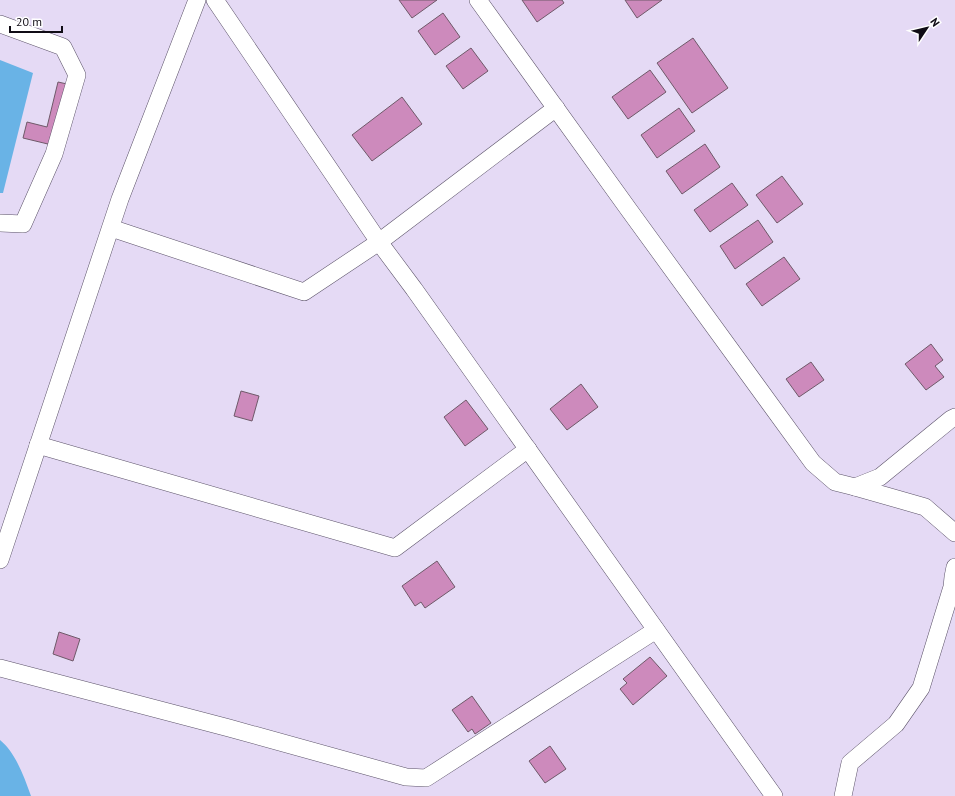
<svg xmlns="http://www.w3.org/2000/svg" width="955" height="796" font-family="'PT Sans',sans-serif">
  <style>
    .water { fill: #69b3e6 }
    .building { fill: #cd8abc; stroke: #6f5969 }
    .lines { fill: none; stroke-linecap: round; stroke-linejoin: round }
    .minor-casing { stroke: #5c5369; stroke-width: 18 }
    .minor { stroke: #fff; stroke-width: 17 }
  </style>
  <rect width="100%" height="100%" fill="#e5daf5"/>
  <!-- water -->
  <g class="water">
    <path d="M 0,60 L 33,73 L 3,193 L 0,193 Z"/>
    <path d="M 0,740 C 16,753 24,777 31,796 L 0,796 Z"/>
  </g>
  <!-- building -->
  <g class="building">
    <path d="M 399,0 L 437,0 L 412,18 Z"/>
    <path d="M 522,0 L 562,0 L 564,3 L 537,22 Z"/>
    <path d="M 625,0 L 662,0 L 637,18 Z"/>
    <path d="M 443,13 L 460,37 L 435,55 L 418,31 Z"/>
    <path d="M 693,38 L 728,88 L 692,113 L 657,63 Z"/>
    <path d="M 471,48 L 488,71 L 463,89 L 446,66 Z"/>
    <path d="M 650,70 L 666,92 L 628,119 L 612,97 Z"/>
    <path d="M 58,82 L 67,84 L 52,145 L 23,138 L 27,122 L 47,127 Z"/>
    <path d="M 402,97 L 422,124 L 372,161 L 352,135 Z"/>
    <path d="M 679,108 L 695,131 L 657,158 L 641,135 Z"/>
    <path d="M 705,144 L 720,167 L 682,194 L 666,171 Z"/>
    <path d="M 782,176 L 803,204 L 777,223 L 756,195 Z"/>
    <path d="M 732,183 L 748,205 L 710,232 L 694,210 Z"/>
    <path d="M 758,220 L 773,242 L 735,269 L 720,246 Z"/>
    <path d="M 784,257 L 800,279 L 762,306 L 746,284 Z"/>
    <path d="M 931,344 L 943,360 L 935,366 L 944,377 L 926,390 L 905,364 Z"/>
    <path d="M 811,362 L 824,380 L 799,397 L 786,379 Z"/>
    <path d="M 581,384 L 598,407 L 567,430 L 550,409 Z"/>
    <path d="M 241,391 L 259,396 L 252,421 L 234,416 Z"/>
    <path d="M 466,400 L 488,429 L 465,446 L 444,417 Z"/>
    <path d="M 437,561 L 455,587 L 425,608 L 421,602 L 415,606 L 402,586 Z"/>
    <path d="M 59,632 L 80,639 L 73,661 L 53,654 Z"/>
    <path d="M 650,657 L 667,676 L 633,705 L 620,689 L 627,683 L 623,679 Z"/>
    <path d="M 472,696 L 491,723 L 475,734 L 472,729 L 468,732 L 452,710 Z"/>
    <path d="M 550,746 L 566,769 L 545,783 L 529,761 Z"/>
  </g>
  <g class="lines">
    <!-- minor casing -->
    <g class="minor-casing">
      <g id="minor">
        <path d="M 215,0 L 379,242 L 414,289 L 774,796"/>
        <path d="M 478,0 L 629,210 L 813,463 L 835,482 L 855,487 L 880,477 L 951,419 L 955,417"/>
        <path d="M 0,24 L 63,47 L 77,75 L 54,154 L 23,224 L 0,223"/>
        <path d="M 111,228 L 304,292 L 379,242 L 556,108"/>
        <path d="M 38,445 L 395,548 L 528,449"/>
        <path d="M 855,487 L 925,507 L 955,533"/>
        <path d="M 0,560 L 120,199 L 197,0"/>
        <path d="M 0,668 L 229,728 L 406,777 L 426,778 L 656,630"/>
        <path d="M 843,796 L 850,763 L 896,724 L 921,688 L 952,587 L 953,577 L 955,567"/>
      </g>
    </g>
    <!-- minor -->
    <use href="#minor" class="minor"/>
  </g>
  <!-- north arrow -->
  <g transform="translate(927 28) rotate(55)" stroke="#ffffff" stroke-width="3" paint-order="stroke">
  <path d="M0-3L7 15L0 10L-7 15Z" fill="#100c15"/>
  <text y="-6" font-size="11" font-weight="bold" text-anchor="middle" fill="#100c15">N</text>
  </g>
  <!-- scale -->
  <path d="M10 26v6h52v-6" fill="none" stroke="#100c15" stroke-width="2"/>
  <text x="16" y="26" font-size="12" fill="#100c15" stroke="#ffffff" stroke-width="3" paint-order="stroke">20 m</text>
</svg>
